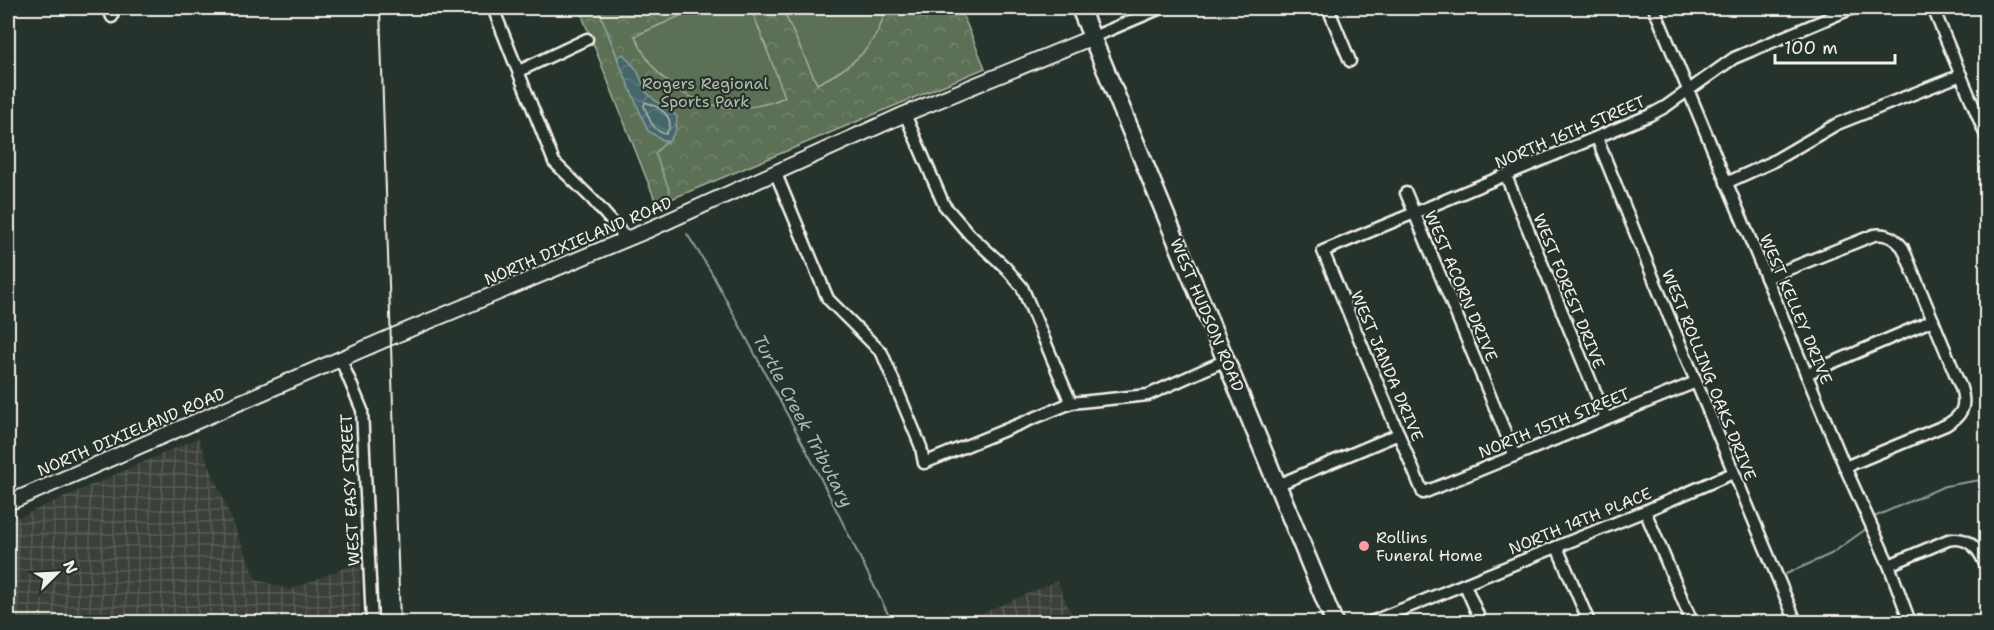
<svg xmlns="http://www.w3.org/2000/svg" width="1994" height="630" font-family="'Shantell Sans',sans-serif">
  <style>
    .industrial { fill: url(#industrial-grid) }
    .forest { fill: url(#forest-crowns); stroke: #a8b09e; stroke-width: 1.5 }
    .pitch { fill: #5c7054; stroke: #a8b09e; stroke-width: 1.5 }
    .water { fill: url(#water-waves); stroke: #8a9e9c; stroke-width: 1.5 }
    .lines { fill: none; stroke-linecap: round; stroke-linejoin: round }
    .shore { stroke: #aeb9b6; stroke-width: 1.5 }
    .stream { stroke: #8a9e9c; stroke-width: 2 }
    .minor-casing { stroke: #f4f1e8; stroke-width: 15 }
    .major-casing { stroke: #f4f1e8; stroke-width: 18 }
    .highway-casing { stroke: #f4f1e8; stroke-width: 21 }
    .minor { stroke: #26332d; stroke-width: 10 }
    .major { stroke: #26332d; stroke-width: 14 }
    .highway { stroke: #26332d; stroke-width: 16 }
    .rail { stroke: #f4f1e8; stroke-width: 2 }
    .poi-dot { fill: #ff9aa2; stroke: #26332d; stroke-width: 2 }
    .labels { text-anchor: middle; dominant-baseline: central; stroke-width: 4.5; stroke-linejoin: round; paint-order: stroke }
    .park-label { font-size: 16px; fill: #b7bdad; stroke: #26332d }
    .street-label { font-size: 16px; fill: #f4f1e8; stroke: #26332d }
    .poi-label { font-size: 16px; fill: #f4f1e8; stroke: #26332d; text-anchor: start }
    .water-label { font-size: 18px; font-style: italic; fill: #aeb9b6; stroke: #26332d }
  </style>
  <defs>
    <pattern id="industrial-grid" width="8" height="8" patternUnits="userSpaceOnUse" patternTransform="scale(1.5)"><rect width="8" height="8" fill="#3a4138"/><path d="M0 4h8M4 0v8" fill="none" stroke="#575d55"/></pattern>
    <pattern id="forest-crowns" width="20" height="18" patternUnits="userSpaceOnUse" patternTransform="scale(1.5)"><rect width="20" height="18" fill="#5c7054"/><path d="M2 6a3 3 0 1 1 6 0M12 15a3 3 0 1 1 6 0" fill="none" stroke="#74856d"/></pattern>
    <pattern id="water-waves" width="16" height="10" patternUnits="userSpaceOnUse" patternTransform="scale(1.5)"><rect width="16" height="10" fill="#44666a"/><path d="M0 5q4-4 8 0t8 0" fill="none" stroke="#607c7f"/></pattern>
  </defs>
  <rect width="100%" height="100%" fill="#26332d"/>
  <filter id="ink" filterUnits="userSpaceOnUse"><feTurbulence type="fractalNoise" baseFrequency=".0167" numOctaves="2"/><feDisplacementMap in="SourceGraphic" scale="12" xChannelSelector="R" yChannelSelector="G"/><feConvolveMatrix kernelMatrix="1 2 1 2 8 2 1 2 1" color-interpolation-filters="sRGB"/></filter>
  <g filter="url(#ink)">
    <!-- industrial -->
    <g class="industrial">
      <path d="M 198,438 L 256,579 L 290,590 L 361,561 L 360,622 L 8,622 L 8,522 Z"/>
      <path d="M 1057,581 L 1075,622 L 962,622 Z"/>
    </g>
    <!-- forest -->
    <path class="forest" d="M 579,8 L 960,8 L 985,68 L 657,205 Z"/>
    <!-- pitch -->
    <g class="pitch">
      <path d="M 698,8 L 751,8 L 785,97 C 722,124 661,97 635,36 Z"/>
      <path d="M 782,8 L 886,8 C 877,47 851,68 817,84 Z"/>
    </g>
    <!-- water -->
    <path class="water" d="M 623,54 L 637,70 L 646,92 L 657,102 L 667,106 L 677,117 L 676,130 L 668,143 L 648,131 L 617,58 Z"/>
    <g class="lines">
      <!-- shore -->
      <path class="shore" d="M 645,102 C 658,106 678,117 666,134 C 652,131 649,118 644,106 Z"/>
      <!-- stream -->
      <g class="stream">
        <path d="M 598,8 L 618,59"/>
        <path d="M 667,141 L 655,153 L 670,192"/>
        <path d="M 687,234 L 710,270 L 811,459 L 892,622"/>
        <path d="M 1874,517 L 1945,486 L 1986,479"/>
        <path d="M 1786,574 L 1831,554 L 1866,529"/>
      </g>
      <!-- minor casing -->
      <g class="minor-casing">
        <g id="minor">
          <path d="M 108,8 L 112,17"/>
          <path d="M 493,8 L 554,162 L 592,199 L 627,239"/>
          <path d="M 1328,8 L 1350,61"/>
          <path d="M 1654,8 L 1845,467 L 1889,565 L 1910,622"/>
          <path d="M 1933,8 L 1986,136"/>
          <path d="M 1093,37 L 1161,8"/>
          <path d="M 519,71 L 587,39"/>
          <path d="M 905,114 L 944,205 L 970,235 L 1005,267 L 1022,287 L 1071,403"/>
          <path d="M 1597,138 L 1665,307 L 1796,622"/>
          <path d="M 776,174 L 828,299 L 882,353 L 921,447 L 924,463 L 1071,403 L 1148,395 L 1226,360"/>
          <path d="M 1506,176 L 1606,418"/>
          <path d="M 1726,183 L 1770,163 L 1837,124 L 1961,75"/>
          <path d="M 1406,193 L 1515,456"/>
          <path d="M 1766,278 L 1874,235 C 1887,233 1895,238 1903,248 L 1961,388 C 1967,406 1962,416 1946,425 L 1845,467"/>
          <path d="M 341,360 L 362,410 L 372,622"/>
          <path d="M 1806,374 L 1933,320"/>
          <path d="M 1696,382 L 1423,493 L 1323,251 L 1650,115 L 1665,107 L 1734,58 L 1853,8"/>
          <path d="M 1277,485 L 1399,434"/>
          <path d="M 1645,511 L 1692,622"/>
          <path d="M 1557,547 L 1589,622"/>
          <path d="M 1889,565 L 1948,540 C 1968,535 1980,550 1986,567"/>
          <path d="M 1465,585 L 1481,622"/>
          <path d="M 1371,622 L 1645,511 L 1733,473"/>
        </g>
      </g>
      <!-- major casing -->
      <g class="major-casing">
        <path id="major" d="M 8,503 L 391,337 L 646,231 L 905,114 L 1093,37"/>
      </g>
      <!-- highway casing -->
      <g class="highway-casing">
        <path id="highway" d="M 1080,8 L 1334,622"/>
      </g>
      <!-- minor -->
      <use href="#minor" class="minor"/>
      <!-- major -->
      <use href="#major" class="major"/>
      <!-- highway -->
      <use href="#highway" class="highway"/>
      <!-- rail -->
      <path class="rail" d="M 380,8 L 400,622"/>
    </g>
  </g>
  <!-- markers -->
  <circle class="poi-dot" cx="1364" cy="546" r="6"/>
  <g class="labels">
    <!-- park labels -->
    <g class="park-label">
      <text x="705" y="83">Rogers Regional<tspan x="705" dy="18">Sports Park</tspan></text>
    </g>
    <!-- street labels -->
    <g class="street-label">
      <text transform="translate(1570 132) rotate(-23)">NORTH 16TH STREET</text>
      <text transform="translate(578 241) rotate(-23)">NORTH DIXIELAND ROAD</text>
      <text transform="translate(1461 286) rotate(67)">WEST ACORN DRIVE</text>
      <text transform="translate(1569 291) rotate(68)">WEST FOREST DRIVE</text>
      <text transform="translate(1796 309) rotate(67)">WEST KELLEY DRIVE</text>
      <text transform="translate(1207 315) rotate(67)">WEST HUDSON ROAD</text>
      <text transform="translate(1387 366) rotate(67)">WEST JANDA DRIVE</text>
      <text transform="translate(1709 375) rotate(68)">WEST ROLLING OAKS DRIVE</text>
      <text transform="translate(1554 423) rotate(-22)">NORTH 15TH STREET</text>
      <text transform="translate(131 432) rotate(-23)">NORTH DIXIELAND ROAD</text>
      <text transform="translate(350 490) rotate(-93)">WEST EASY STREET</text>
      <text transform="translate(1580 521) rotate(-22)">NORTH 14TH PLACE</text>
    </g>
    <!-- poi labels -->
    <g class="poi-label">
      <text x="1376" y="537">Rollins<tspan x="1376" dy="18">Funeral Home</tspan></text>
    </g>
    <!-- water labels -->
    <g class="water-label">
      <text transform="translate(803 421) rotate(62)">Turtle Creek Tributary</text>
    </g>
  </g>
  <!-- margin -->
  <rect width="1994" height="630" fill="none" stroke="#26332d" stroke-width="30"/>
  <rect x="15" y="15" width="1964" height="600" fill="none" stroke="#f4f1e8" stroke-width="2" filter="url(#ink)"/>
  <!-- north arrow -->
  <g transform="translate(57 573) rotate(66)" stroke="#26332d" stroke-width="4.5" paint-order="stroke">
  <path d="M0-4.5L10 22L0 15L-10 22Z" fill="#f4f1e8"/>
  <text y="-9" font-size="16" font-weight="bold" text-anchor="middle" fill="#f4f1e8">N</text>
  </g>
  <!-- scale -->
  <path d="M1775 54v9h120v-9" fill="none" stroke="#f4f1e8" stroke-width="3"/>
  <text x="1784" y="54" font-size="18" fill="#f4f1e8" stroke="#26332d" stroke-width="4.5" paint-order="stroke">100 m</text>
</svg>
